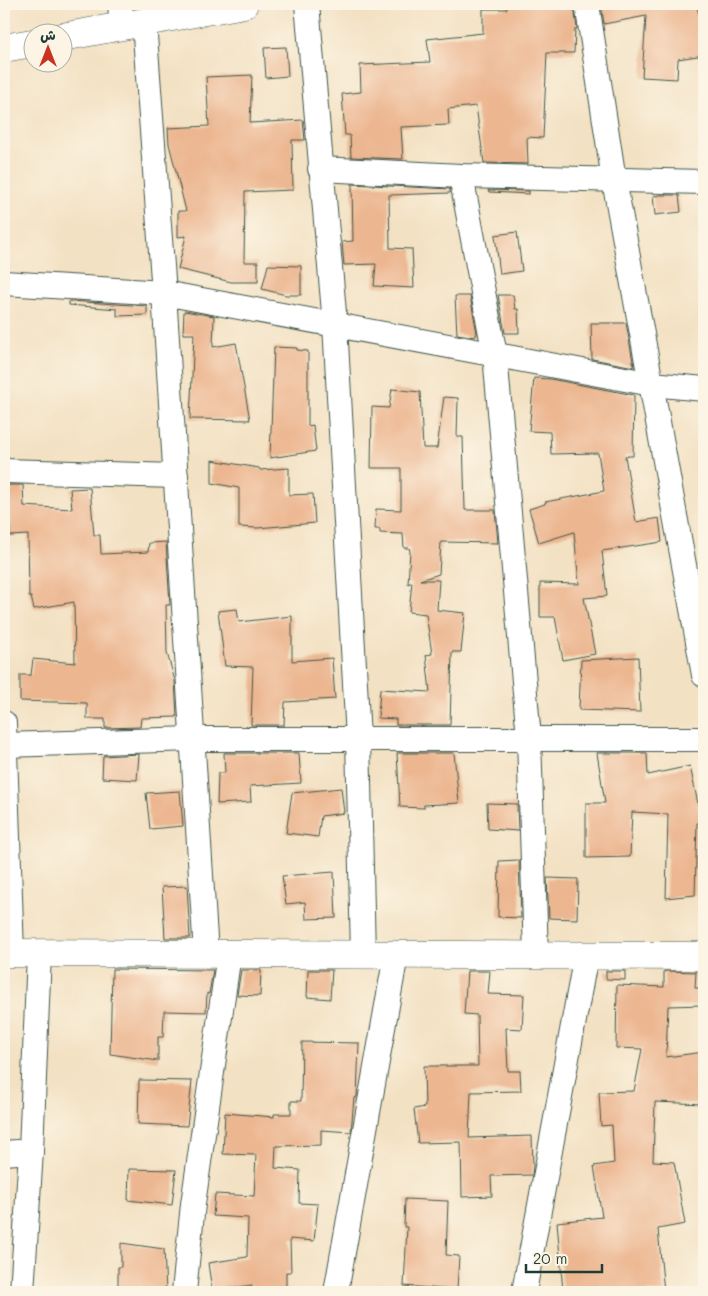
<svg xmlns="http://www.w3.org/2000/svg" width="708" height="1296" font-family="Mali,'Playpen Sans Arabic',sans-serif">
  <style>
    .building { fill: #ecb690 }
    .lines { fill: none; stroke-linecap: round; stroke-linejoin: round }
    .minor-casing { stroke: #3f5649; stroke-width: 26 }
    .tertiary-casing { stroke: #3f5649; stroke-width: 29 }
    .minor { stroke: #fff; stroke-width: 24 }
    .tertiary { stroke: #fff; stroke-width: 28 }
  </style>
  <rect width="100%" height="100%" fill="#fcf5e5"/>
  <filter id="ink" filterUnits="userSpaceOnUse"><feTurbulence type="fractalNoise" baseFrequency=".02" numOctaves="2"/><feDisplacementMap in="SourceGraphic" scale="10" xChannelSelector="R" yChannelSelector="G"/><feConvolveMatrix kernelMatrix="1 2 1 2 8 2 1 2 1" color-interpolation-filters="sRGB"/></filter>
  <filter id="wash" filterUnits="userSpaceOnUse"><feTurbulence type="fractalNoise" baseFrequency=".0096" numOctaves="4" result="noise"/><feDisplacementMap in="SourceGraphic" scale="20" xChannelSelector="R" yChannelSelector="G"/><feGaussianBlur stdDeviation="1.12" result="paint"/><feColorMatrix in="noise" values="0 0 0 0 0 0 0 0 0 0 0 0 0 0 0 0 0 1.4 0 .05"/><feComposite in="paint" operator="in"/></filter>
  <g filter="url(#wash)">
    <rect width="100%" height="100%" fill="#f3e1c3"/>
    <g id="blocks">
      <!-- building -->
      <g class="building">
        <path d="M 507,4 L 574,4 L 577,29 L 575,29 L 574,53 L 547,53 L 543,138 L 527,137 L 528,164 L 484,163 L 476,106 L 448,109 L 449,125 L 401,127 L 403,159 L 351,157 L 350,135 L 345,135 L 342,94 L 361,92 L 360,65 L 430,62 L 427,39 L 483,33 L 483,9 L 507,9 Z"/>
        <path d="M 601,4 L 696,4 L 699,14 L 704,14 L 704,55 L 678,59 L 677,79 L 642,77 L 646,16 L 604,24 Z"/>
        <path d="M 286,47 L 288,76 L 266,78 L 264,48 Z"/>
        <path d="M 252,75 L 250,123 L 303,120 L 305,140 L 292,140 L 293,190 L 245,192 L 244,262 L 258,262 L 258,282 L 231,282 L 178,269 L 186,236 L 178,237 L 178,211 L 186,211 L 169,144 L 168,128 L 209,126 L 206,77 Z"/>
        <path d="M 352,184 L 450,189 L 450,193 L 389,195 L 390,248 L 412,249 L 414,288 L 374,286 L 376,264 L 344,265 L 342,242 L 353,241 Z"/>
        <path d="M 488,190 L 529,191 L 529,194 L 489,192 Z"/>
        <path d="M 661,195 L 679,195 L 681,212 L 655,215 L 653,196 Z"/>
        <path d="M 517,232 L 522,271 L 500,274 L 495,235 Z"/>
        <path d="M 268,265 L 301,266 L 301,295 L 286,295 L 262,289 Z"/>
        <path d="M 498,295 L 513,295 L 515,309 L 518,309 L 519,333 L 505,333 Z"/>
        <path d="M 455,296 L 470,296 L 477,333 L 475,337 L 457,334 Z"/>
        <path d="M 69,301 L 147,306 L 147,315 L 117,316 L 117,309 L 69,305 Z"/>
        <path d="M 184,311 L 214,316 L 213,347 L 236,343 L 250,420 L 190,419 L 194,334 L 183,334 Z"/>
        <path d="M 591,323 L 626,323 L 634,367 L 592,359 Z"/>
        <path d="M 274,347 L 297,348 L 297,350 L 308,351 L 308,426 L 313,425 L 316,451 L 270,458 Z"/>
        <path d="M 534,378 L 550,379 L 634,395 L 633,456 L 625,456 L 636,522 L 659,518 L 662,542 L 602,551 L 607,596 L 584,598 L 595,654 L 563,660 L 555,617 L 540,617 L 540,583 L 579,584 L 574,532 L 539,543 L 529,509 L 545,504 L 545,502 L 604,491 L 598,453 L 551,454 L 550,432 L 529,431 Z"/>
        <path d="M 392,389 L 420,392 L 423,448 L 437,448 L 444,397 L 458,398 L 457,437 L 463,437 L 465,510 L 495,510 L 498,543 L 441,542 L 439,574 L 420,580 L 439,580 L 437,610 L 465,613 L 461,652 L 452,652 L 450,725 L 396,725 L 396,719 L 378,718 L 380,689 L 430,692 L 426,655 L 432,654 L 426,614 L 409,612 L 412,582 L 408,584 L 410,551 L 409,548 L 404,548 L 403,534 L 380,533 L 380,529 L 375,529 L 376,509 L 401,510 L 401,468 L 371,468 L 372,407 L 389,408 Z"/>
        <path d="M 212,460 L 259,468 L 260,470 L 289,468 L 289,495 L 313,494 L 315,523 L 257,528 L 239,527 L 239,488 L 212,483 Z"/>
        <path d="M 4,485 L 23,485 L 24,506 L 72,509 L 70,489 L 90,488 L 94,535 L 100,535 L 101,554 L 148,552 L 149,543 L 166,542 L 170,605 L 166,605 L 167,653 L 175,681 L 177,717 L 141,718 L 140,727 L 105,728 L 105,719 L 87,719 L 87,703 L 20,701 L 20,675 L 31,675 L 33,659 L 75,663 L 74,602 L 34,609 L 31,597 L 29,597 L 28,535 L 10,536 L 9,507 L 4,507 Z"/>
        <path d="M 237,609 L 239,622 L 292,616 L 292,661 L 332,658 L 335,699 L 285,702 L 284,725 L 251,725 L 253,667 L 225,666 L 218,611 Z"/>
        <path d="M 638,657 L 640,712 L 579,710 L 581,660 Z"/>
        <path d="M 224,753 L 299,753 L 301,783 L 250,786 L 251,802 L 217,804 L 218,773 L 225,773 Z"/>
        <path d="M 397,753 L 454,753 L 459,803 L 424,805 L 424,808 L 400,807 Z"/>
        <path d="M 597,753 L 647,753 L 648,775 L 690,766 L 702,823 L 697,823 L 695,895 L 666,898 L 668,814 L 632,812 L 630,857 L 586,858 L 586,803 L 605,803 Z"/>
        <path d="M 139,754 L 137,780 L 102,778 L 103,756 Z"/>
        <path d="M 341,788 L 344,813 L 321,816 L 318,837 L 286,833 L 292,793 Z"/>
        <path d="M 180,791 L 183,826 L 150,829 L 146,793 Z"/>
        <path d="M 487,803 L 517,804 L 518,831 L 488,829 Z"/>
        <path d="M 519,860 L 521,918 L 498,917 L 499,861 Z"/>
        <path d="M 334,872 L 336,918 L 306,919 L 305,902 L 286,904 L 282,876 Z"/>
        <path d="M 547,878 L 578,879 L 577,919 L 549,918 Z"/>
        <path d="M 187,886 L 190,938 L 165,938 L 162,887 Z"/>
        <path d="M 112,969 L 213,970 L 209,994 L 207,993 L 206,1012 L 164,1011 L 163,1037 L 158,1037 L 158,1061 L 110,1054 Z"/>
        <path d="M 241,970 L 261,970 L 260,996 L 237,995 Z"/>
        <path d="M 308,970 L 332,970 L 330,999 L 307,997 Z"/>
        <path d="M 467,971 L 490,971 L 488,994 L 524,995 L 522,1029 L 506,1028 L 508,1071 L 520,1071 L 521,1091 L 471,1092 L 469,1138 L 532,1136 L 533,1166 L 532,1175 L 491,1176 L 492,1196 L 462,1197 L 461,1142 L 418,1143 L 414,1109 L 425,1107 L 424,1066 L 478,1066 L 477,1015 L 464,1014 Z"/>
        <path d="M 606,971 L 625,971 L 625,980 L 606,979 Z"/>
        <path d="M 664,971 L 696,972 L 695,988 L 704,988 L 704,1005 L 668,1006 L 666,1057 L 704,1052 L 704,1104 L 655,1102 L 653,1161 L 674,1162 L 685,1224 L 658,1229 L 664,1292 L 575,1292 L 574,1290 L 563,1291 L 557,1222 L 602,1217 L 594,1166 L 614,1163 L 612,1125 L 601,1126 L 599,1092 L 634,1091 L 642,1049 L 616,1048 L 617,985 L 664,987 Z"/>
        <path d="M 302,1042 L 359,1043 L 357,1097 L 354,1098 L 351,1132 L 321,1130 L 321,1145 L 276,1146 L 275,1168 L 300,1170 L 299,1203 L 318,1204 L 314,1241 L 290,1239 L 291,1272 L 286,1272 L 286,1292 L 252,1292 L 252,1285 L 212,1291 L 208,1263 L 247,1257 L 248,1218 L 213,1216 L 215,1194 L 254,1196 L 256,1155 L 223,1154 L 225,1113 L 274,1117 L 274,1114 L 291,1114 L 291,1101 L 301,1101 Z"/>
        <path d="M 139,1080 L 192,1081 L 187,1126 L 138,1124 Z"/>
        <path d="M 129,1169 L 176,1170 L 172,1205 L 128,1200 Z"/>
        <path d="M 405,1199 L 448,1201 L 446,1255 L 459,1256 L 457,1290 L 404,1286 L 407,1227 L 404,1227 Z"/>
        <path d="M 121,1243 L 164,1249 L 166,1292 L 118,1292 L 118,1267 L 121,1267 Z"/>
      </g>
    </g>
  </g>
  <g filter="url(#ink)">
    <use href="#blocks" fill-opacity="0" stroke="#3f5649" stroke-width="1"/>
    <g class="lines">
      <!-- minor casing -->
      <g class="minor-casing">
        <g id="minor">
          <path d="M 120,4 L 122,26"/>
          <path d="M 307,4 L 335,324 L 358,738 L 363,955"/>
          <path d="M 587,4 L 614,180 L 704,675"/>
          <path d="M 144,22 L 164,293 L 206,954"/>
          <path d="M 320,169 L 461,176 L 704,182"/>
          <path d="M 461,176 L 495,355 L 529,738 L 536,955"/>
          <path d="M 4,283 L 164,293 L 652,384 L 704,389"/>
          <path d="M 4,471 L 176,476"/>
          <path d="M 4,723 L 12,953"/>
          <path d="M 5,745 L 193,739 L 704,739"/>
          <path d="M 4,1153 L 31,1151"/>
          <path d="M 22,1292 L 31,1151 L 39,953"/>
          <path d="M 184,1292 L 193,1204 L 229,954"/>
          <path d="M 336,1292 L 396,955"/>
          <path d="M 524,1292 L 586,955"/>
        </g>
      </g>
      <!-- tertiary casing -->
      <g class="tertiary-casing">
        <g id="tertiary">
          <path d="M 62,37 L 244,4"/>
          <path d="M 4,48 L 32,43"/>
          <path d="M 4,953 L 704,956"/>
        </g>
      </g>
      <!-- minor -->
      <use href="#minor" class="minor"/>
      <!-- tertiary -->
      <use href="#tertiary" class="tertiary"/>
    </g>
  </g>
  <!-- margin -->
  <rect width="708" height="1296" fill="none" stroke="#fcf5e5" stroke-width="20"/>
  <!-- north arrow -->
  <g transform="translate(48 48)"><circle r="24" fill="#fcf5e5" stroke="#a4ab9e"/>
  <path d="M0-4L9 19L0 12L-9 19Z" fill="#c8321e"/>
  <text y="-8" font-size="14" font-weight="bold" text-anchor="middle" fill="#1f3d34">ش</text>
  </g>
  <!-- scale -->
  <path d="M526 1264v8h76v-8" fill="none" stroke="#1f3d34" stroke-width="2.5"/>
  <text x="533" y="1264" font-size="15" fill="#1f3d34" stroke="#fcf5e5" stroke-width="4" paint-order="stroke">20 m</text>
</svg>
